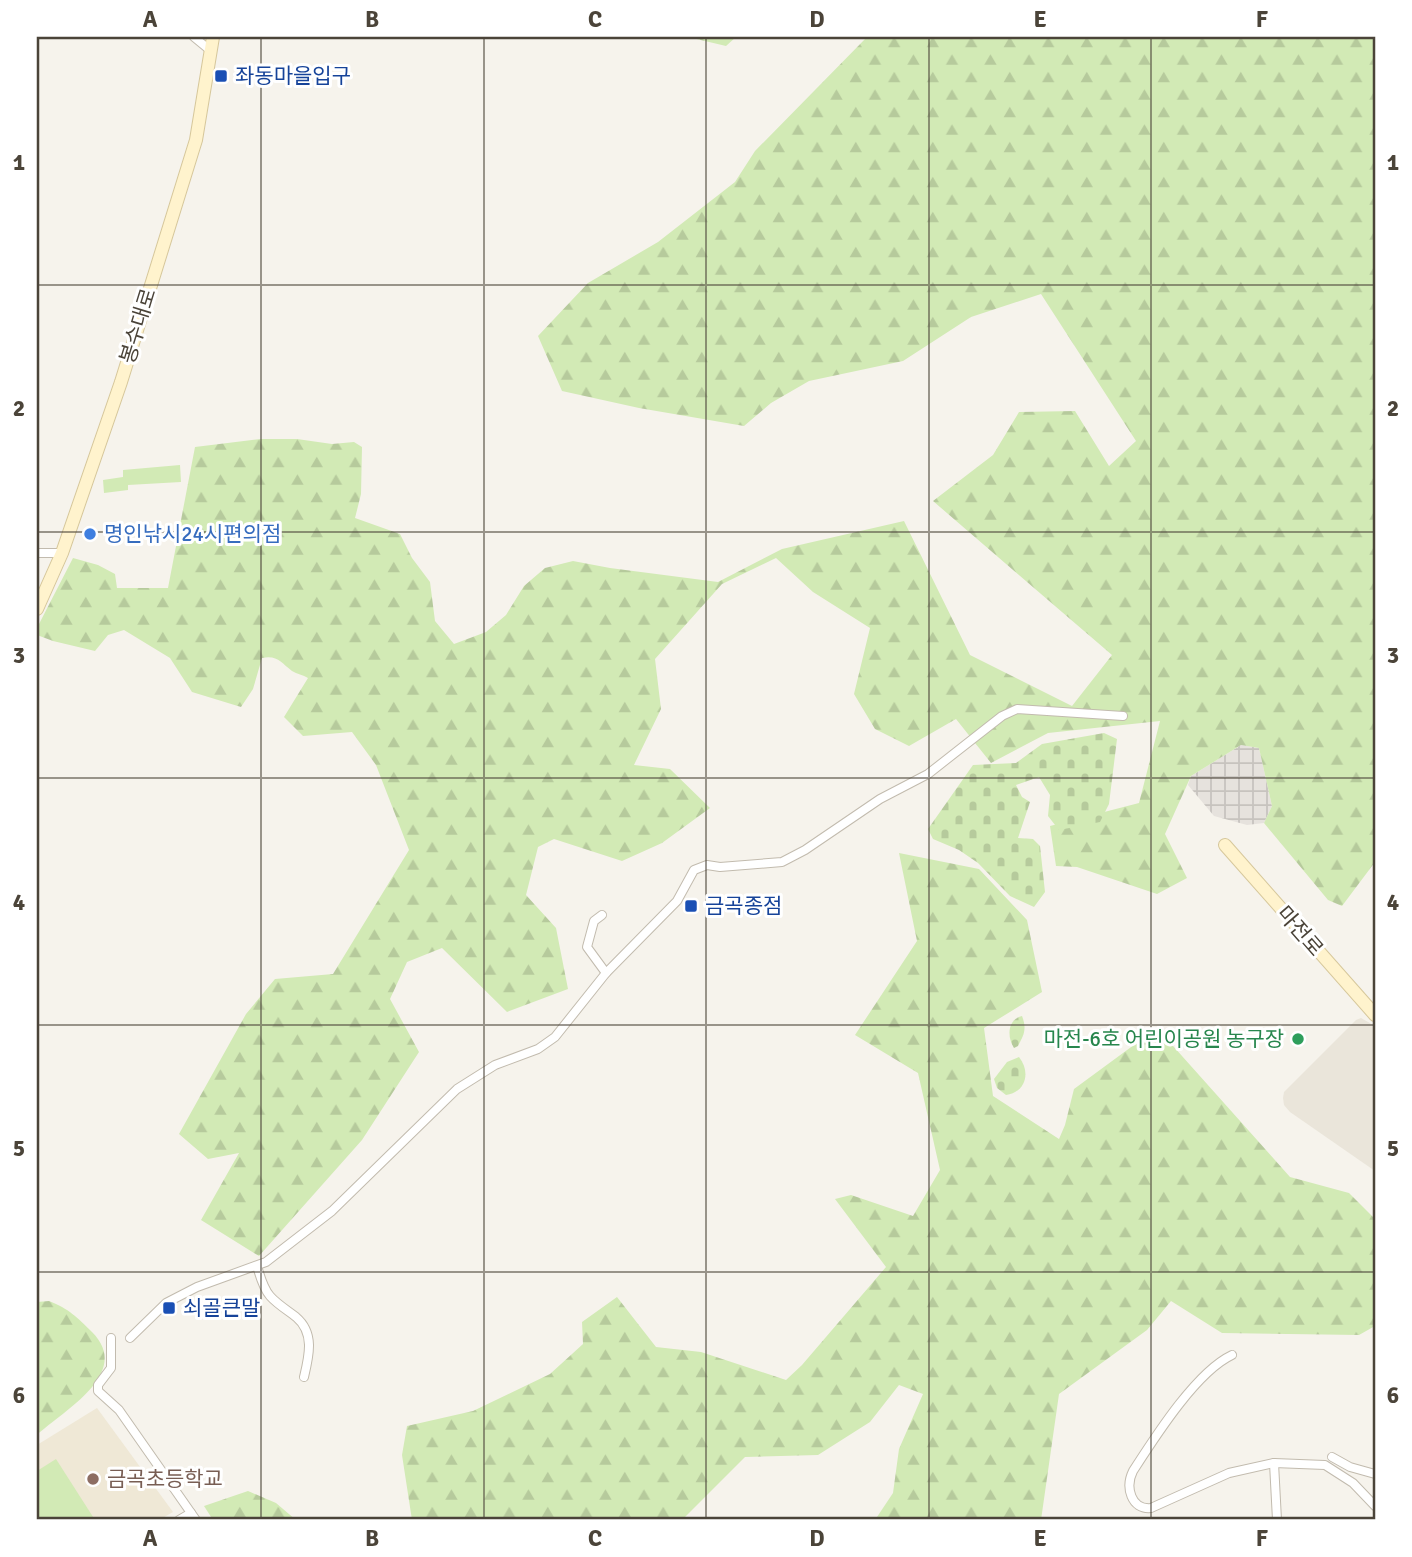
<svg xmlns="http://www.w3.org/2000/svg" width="1412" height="1557" font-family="Signika,'Noto Sans KR',sans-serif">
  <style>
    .residential { fill: #eae5da }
    .industrial { fill: url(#industrial-grid) }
    .education { fill: #efe8d6 }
    .grass { fill: #d2eab5 }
    .forest { fill: url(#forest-firs) }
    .cemetery { fill: url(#cemetery-stones) }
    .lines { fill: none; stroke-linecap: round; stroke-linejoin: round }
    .minor-casing { stroke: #c2bbae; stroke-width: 10 }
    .secondary-casing { stroke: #d6c79b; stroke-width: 14 }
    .minor { stroke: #fff; stroke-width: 8 }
    .secondary { stroke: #fff3cd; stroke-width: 12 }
    .grid { fill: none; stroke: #4b4439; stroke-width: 2; stroke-opacity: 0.55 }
    .transit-dot { fill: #1a4fb4; stroke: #fff; stroke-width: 2.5 }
    .shop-dot { fill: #3f7fe0; stroke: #fff; stroke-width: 2.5 }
    .leisure-dot { fill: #2e9e5b; stroke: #fff; stroke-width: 2.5 }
    .education-dot { fill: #8d6e63; stroke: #fff; stroke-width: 2.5 }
    .labels { text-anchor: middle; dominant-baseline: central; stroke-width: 6; stroke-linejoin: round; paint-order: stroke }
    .transit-label { font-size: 21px; fill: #164399; stroke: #fff; text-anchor: start }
    .street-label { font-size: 21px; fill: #4b4439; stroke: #fff }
    .shop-label { font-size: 21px; fill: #366cbe; stroke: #fff; text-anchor: start }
    .leisure-label { font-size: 21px; fill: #27864d; stroke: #fff; text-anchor: end }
    .education-label { font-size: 21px; fill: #785e54; stroke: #fff; text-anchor: start }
    .neatline { fill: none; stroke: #4b4439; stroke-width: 2.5 }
    .grid-label { font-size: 23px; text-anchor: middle; font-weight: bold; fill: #4b4439 }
  </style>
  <defs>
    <pattern id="industrial-grid" width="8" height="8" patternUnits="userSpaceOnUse" patternTransform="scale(1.75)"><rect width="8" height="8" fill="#e6e2dd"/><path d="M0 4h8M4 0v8" fill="none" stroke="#c7c3be"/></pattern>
    <pattern id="forest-firs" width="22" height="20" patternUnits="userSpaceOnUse" patternTransform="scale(1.75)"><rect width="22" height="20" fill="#d2eab5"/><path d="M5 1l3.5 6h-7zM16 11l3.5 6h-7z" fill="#b6ca9c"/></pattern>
    <pattern id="cemetery-stones" width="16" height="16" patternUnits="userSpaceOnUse" patternTransform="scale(1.75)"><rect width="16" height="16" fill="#d2eab5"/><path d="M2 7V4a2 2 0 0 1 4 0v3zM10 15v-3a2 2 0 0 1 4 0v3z" fill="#b6ca9c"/></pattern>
  </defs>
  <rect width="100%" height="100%" fill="#f6f3ec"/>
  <!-- residential -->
  <path class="residential" d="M 1361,1018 L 1375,1026 L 1375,1171 L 1290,1112 L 1284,1105 L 1283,1098 L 1284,1092 L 1356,1020 Z"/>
  <!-- industrial -->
  <path class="industrial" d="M 1241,745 L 1259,748 L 1272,806 L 1264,823 L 1247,825 L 1214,816 L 1188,785 L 1191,776 Z"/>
  <!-- education -->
  <path class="education" d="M 97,1408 L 173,1512 L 159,1520 L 37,1520 L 37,1445 Z"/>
  <!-- grass -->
  <g class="grass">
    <path d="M 180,465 L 181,482 L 128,485 L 128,490 L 104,493 L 103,480 L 123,477 L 123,470 Z"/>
    <path d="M 56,1459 L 95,1520 L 37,1520 L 37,1471 Z"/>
  </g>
  <!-- forest -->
  <g class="forest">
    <path d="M 688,37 L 736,37 L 726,46 Z"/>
    <path d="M 867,37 L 1375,37 L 1375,862 L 1342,906 L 1328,900 L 1264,823 L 1272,806 L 1259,748 L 1241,745 L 1191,776 L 1165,834 L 1187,878 L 1157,894 L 1077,867 L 1056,866 L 1050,826 L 1139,803 L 1160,721 L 1048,733 L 991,763 L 956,719 L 909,746 L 875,729 L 854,694 L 870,628 L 813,592 L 776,558 L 722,584 L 655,659 L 661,709 L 634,765 L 670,769 L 710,808 L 662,843 L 622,861 L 554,839 L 538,847 L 526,895 L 556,928 L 568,989 L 507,1012 L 442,948 L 407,962 L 390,999 L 419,1052 L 362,1140 L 259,1256 L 201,1220 L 239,1153 L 208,1159 L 179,1134 L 246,1014 L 275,979 L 333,974 L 409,850 L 376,765 L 352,732 L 303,736 L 284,717 L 308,678 C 303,675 297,674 292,671 C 281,663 278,655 262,658 L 253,689 L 241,707 L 192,692 L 170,658 L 124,630 L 108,635 L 95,651 L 53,641 L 37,635 L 39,624 L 73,558 L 98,565 L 115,574 L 117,588 L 168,588 L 195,447 L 261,439 L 297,439 L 332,444 L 354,442 L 362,447 L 361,494 L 355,518 L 400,534 L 412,558 L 430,582 L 435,621 L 454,644 L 486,632 L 506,615 L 524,586 L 545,568 L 573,561 L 610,568 L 718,582 L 782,549 L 904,521 L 970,655 L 1072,706 L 1112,655 L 933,501 L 993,455 L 1019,412 L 1075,411 L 1109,466 L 1136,441 L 1041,294 L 971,317 L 903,361 L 809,381 L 771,403 L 744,426 L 639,408 L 562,391 L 538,336 L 588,283 L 658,242 L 735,182 L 755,151 Z"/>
    <path d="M 899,853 L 979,869 L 1027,920 L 1042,992 L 984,1028 L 993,1096 L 1059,1139 L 1065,1125 L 1074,1089 L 1157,1028 L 1290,1177 L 1349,1193 L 1375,1219 L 1375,1326 L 1359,1335 L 1222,1333 L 1171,1301 L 1147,1330 L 1059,1394 L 1041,1520 L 875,1520 L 893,1493 L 899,1449 L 923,1394 L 899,1385 L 870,1422 L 818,1455 L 745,1457 L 682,1520 L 412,1520 L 402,1455 L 407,1426 L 473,1411 L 550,1374 L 583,1344 L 582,1322 L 617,1297 L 656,1347 L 701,1352 L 786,1380 L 802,1365 L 886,1267 L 835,1199 L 851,1195 L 913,1216 L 940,1170 L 918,1073 L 855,1035 L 917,941 Z"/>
    <path d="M 49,1301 C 69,1309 77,1317 92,1332 C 133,1373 64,1410 37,1435 L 37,1302 Z"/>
    <path d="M 248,1491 L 276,1503 L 296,1520 L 213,1520 L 204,1506 Z"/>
  </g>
  <!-- cemetery -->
  <g class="cemetery">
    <path d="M 1104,733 L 1117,739 L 1109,804 L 1100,822 L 1059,830 L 1048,816 L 1050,795 L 1039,777 L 1016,785 L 1022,797 L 1030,802 L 1018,838 L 1033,839 L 1040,846 L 1045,892 L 1034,907 L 1010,896 L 978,863 L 959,850 L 933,839 L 928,829 L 973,765 L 1016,763 L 1042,744 Z"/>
    <path d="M 1022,1016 C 1027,1029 1024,1035 1018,1046 L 1014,1048 C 1007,1037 1007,1020 1022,1016 Z"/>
    <path d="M 1019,1057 C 1031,1072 1026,1092 1006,1095 L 997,1088 L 994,1079 L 1007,1062 Z"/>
  </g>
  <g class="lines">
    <!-- minor casing -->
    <g class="minor-casing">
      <g id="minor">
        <path d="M 194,37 L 211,51"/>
        <path d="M 37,553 L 62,553"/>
        <path d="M 602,915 L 594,921 L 587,947 L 606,973"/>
        <path d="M 257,1266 C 260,1276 263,1288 270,1296 C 277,1304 287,1310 296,1317 C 315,1333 309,1356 304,1377"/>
        <path d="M 111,1338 L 111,1368 L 98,1385 L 98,1391 L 119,1410 L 196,1520"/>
        <path d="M 130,1338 L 166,1303 L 197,1287 L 266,1262 L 332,1211 L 457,1089 L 495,1065 L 538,1049 L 555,1037 L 606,973 L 677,901 L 694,870 L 707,865 L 720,867 L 782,862 L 805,850 L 880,799 L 928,774 L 1002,716 L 1017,709 L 1123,716"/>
        <path d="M 1232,1355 C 1196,1372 1155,1437 1133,1471 C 1125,1487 1131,1510 1151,1508 L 1229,1473 L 1274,1463 L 1325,1465 L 1353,1483 L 1375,1506"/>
        <path d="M 1332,1457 L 1350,1467 L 1375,1474"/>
        <path d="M 1274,1463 L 1277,1520"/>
        <path d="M 179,1520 L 191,1513"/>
      </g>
    </g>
    <!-- secondary casing -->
    <g class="secondary-casing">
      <g id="secondary">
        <path d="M 37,609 L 62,553 L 121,382 L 196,140 L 213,37"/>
        <path d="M 1225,845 L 1375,1015"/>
      </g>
    </g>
    <!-- minor -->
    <use href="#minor" class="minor"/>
    <!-- secondary -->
    <use href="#secondary" class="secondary"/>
  </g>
  <!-- grid -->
  <path class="grid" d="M 261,37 L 261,1520M 484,37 L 484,1520M 706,37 L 706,1520M 929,37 L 929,1520M 1151,37 L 1151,1520M 37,285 L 1375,285M 37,532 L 1375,532M 37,778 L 1375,778M 37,1025 L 1375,1025M 37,1272 L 1375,1272"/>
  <!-- markers -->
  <g class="transit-dot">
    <rect x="214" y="69" width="14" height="14" rx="3.5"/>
    <rect x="684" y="899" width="14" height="14" rx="3.5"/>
    <rect x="162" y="1301" width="14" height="14" rx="3.5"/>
  </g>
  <circle class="shop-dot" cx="90" cy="534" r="7"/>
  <circle class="leisure-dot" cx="1298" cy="1039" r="7"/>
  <circle class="education-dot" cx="93" cy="1479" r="7"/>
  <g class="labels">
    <!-- transit labels -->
    <g class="transit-label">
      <text x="235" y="76">좌동마을입구</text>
      <text x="705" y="906">금곡종점</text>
      <text x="183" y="1308">쇠골큰말</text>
    </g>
    <!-- street labels -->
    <g class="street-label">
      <text transform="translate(138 326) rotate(-73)">봉수대로</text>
      <text transform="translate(1300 931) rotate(49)">마전로</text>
    </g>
    <!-- shop labels -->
    <g class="shop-label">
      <text x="104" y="534">명인낚시24시편의점</text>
    </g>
    <!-- leisure labels -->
    <g class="leisure-label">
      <text x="1284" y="1039">마전-6호 어린이공원 농구장</text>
    </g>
    <!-- education labels -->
    <g class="education-label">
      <text x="107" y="1479">금곡초등학교</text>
    </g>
  </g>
  <!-- border -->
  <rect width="1412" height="1557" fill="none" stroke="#ffffff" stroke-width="77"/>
  <rect x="38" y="38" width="1336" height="1480" class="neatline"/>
  <g class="grid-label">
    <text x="150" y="27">A</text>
    <text x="372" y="27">B</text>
    <text x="595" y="27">C</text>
    <text x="817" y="27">D</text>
    <text x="1040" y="27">E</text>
    <text x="1262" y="27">F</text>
    <text x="19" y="170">1</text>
    <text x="1393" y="170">1</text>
    <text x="19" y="416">2</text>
    <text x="1393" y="416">2</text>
    <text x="19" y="663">3</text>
    <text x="1393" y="663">3</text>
    <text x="19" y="910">4</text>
    <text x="1393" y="910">4</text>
    <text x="19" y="1156">5</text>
    <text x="1393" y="1156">5</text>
    <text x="19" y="1403">6</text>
    <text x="1393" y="1403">6</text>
    <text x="150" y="1546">A</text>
    <text x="372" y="1546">B</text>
    <text x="595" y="1546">C</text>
    <text x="817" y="1546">D</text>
    <text x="1040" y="1546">E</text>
    <text x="1262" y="1546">F</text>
  </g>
</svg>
